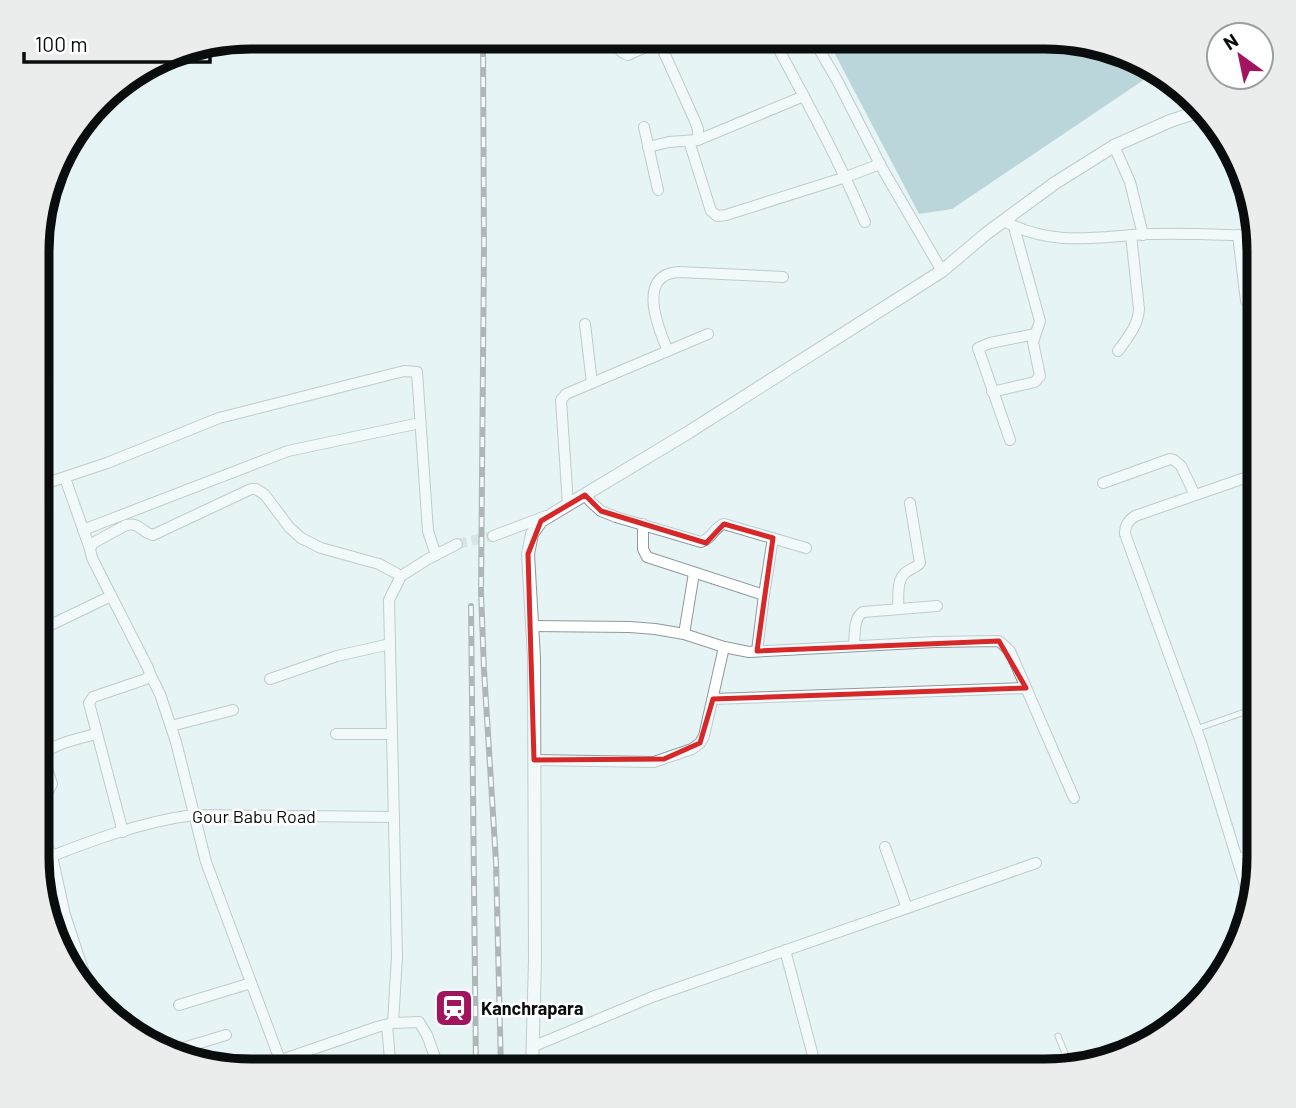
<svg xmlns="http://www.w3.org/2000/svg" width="1296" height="1108" font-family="Barlow,sans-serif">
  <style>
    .water { fill: #84b2b8 }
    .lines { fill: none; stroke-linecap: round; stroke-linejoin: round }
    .minor-tunnel { stroke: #c6d1d2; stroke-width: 10; stroke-dasharray: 10 5; stroke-linecap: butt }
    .service-casing { stroke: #8e999b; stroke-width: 7 }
    .minor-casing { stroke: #8e999b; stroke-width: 12 }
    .tertiary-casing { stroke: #8e999b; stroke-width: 14 }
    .service { stroke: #fff; stroke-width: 5 }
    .minor { stroke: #fff; stroke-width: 10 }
    .tertiary { stroke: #fff; stroke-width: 12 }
    .rail-casing { stroke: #666d6e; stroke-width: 6 }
    .rail { stroke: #fff; stroke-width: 3.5; stroke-dasharray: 10; stroke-linecap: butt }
    .marked { fill: none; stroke: #d62828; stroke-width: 5; stroke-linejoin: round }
    .labels { text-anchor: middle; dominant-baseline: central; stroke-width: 5; stroke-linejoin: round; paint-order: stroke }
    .street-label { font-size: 18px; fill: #090d0e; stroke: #fff }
    .poi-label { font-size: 18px; font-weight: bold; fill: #090d0e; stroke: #fff; text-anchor: start }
    .rim { fill: none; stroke: #090d0e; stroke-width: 9 }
  </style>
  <rect width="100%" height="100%" fill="#e7f4f5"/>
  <!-- water -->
  <path class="water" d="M 826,37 L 1059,37 L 1139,59 L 1157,71 L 952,209 L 919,214 Z"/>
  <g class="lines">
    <!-- minor-tunnel -->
    <path class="minor-tunnel" d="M 457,544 L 493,536"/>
    <!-- service casing -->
    <g class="service-casing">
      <g id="service">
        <path d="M 1196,729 L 1259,707"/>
        <path d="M 1237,857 L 1259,850"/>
        <path d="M 1058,1036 L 1071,1068"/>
      </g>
    </g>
    <!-- minor casing -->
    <g class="minor-casing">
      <g id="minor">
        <path d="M 613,37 C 617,44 619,53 628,55 L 652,44 L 659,44 L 662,48 L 695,121 L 698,129 L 698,140"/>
        <path d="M 772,37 C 805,98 838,158 865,222"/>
        <path d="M 812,37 L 838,82 L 882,168 L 942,271"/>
        <path d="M 644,127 L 658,190"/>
        <path d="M 689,141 L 711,211 L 717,216 L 726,215 L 846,177 L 880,164"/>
        <path d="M 1114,146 L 1130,182 L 1143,235"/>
        <path d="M 648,147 L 669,142 L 698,140 L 804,96"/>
        <path d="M 1004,221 C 1054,248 1097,236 1151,234 C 1187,233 1223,235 1259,236"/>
        <path d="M 1238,235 L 1246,301 L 1251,307 L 1259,309"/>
        <path d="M 1251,307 L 1259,343"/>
        <path d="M 585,324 L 592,383"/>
        <path d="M 668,351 C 658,328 636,274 679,272 L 783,277"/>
        <path d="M 1118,351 C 1128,337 1138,326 1139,309 L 1131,235"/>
        <path d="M 992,392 L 1035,382 L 1040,376 L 1033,342 L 1040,321 L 1014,227"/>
        <path d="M 1010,440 L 978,348 L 990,343 L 1035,334"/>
        <path d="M 65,478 L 90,549"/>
        <path d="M 1103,483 L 1170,459 L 1174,460 L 1181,466 L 1195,495"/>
        <path d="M 38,486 L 107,463 L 219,418 L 404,371 L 417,372 L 428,531 L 436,555"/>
        <path d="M 585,495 L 591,502 L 601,511 L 616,517 L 701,542 C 712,539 714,527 724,524 L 806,548"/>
        <path d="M 568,505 L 561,400 L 566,394 L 708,334"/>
        <path d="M 643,524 L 643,549 L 647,557 L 764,595"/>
        <path d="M 83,530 L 288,451 L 420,423"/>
        <path d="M 493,536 L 546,516"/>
        <path d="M 898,609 C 899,598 896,581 905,573 C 909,569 916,568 920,563 L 910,503"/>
        <path d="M 532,626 L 630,627 L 655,629 L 684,634 L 724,647 L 749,652 L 935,642 L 999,641 L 1010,651 L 1074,798"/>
        <path d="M 38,631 L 111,596"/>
        <path d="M 684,634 L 694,573"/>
        <path d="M 854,646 C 855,635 853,618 863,612 L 937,606"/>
        <path d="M 757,651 L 764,595 L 773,538"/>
        <path d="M 150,674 L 160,694 L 176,742 L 206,862 L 280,1060"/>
        <path d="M 270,679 L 337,656 L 390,644"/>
        <path d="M 713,699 L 1026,688"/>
        <path d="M 171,726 L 233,710"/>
        <path d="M 336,734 L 392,734"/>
        <path d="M 534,760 L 654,762 L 692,749 L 700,743 L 704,736 L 724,647"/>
        <path d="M 37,795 L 48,791 L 52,784 L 44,760 C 45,758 44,756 45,754 C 51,744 85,737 96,734"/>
        <path d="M 37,824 L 52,856 L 65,915 L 93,1000"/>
        <path d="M 123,832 L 89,703 L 93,697 L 146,679 L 150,674 L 148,668 L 92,558 L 90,549 L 93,543 L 126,525 C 141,522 141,533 153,535 L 251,489 L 256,489 L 265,495 L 289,527 L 301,538 L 321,548 L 379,564 L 401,576"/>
        <path d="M 885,847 L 907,908"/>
        <path d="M 37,862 C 87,842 140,822 193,815 L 394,817"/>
        <path d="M 1250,901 L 1201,742 L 1125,534 C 1125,525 1128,521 1135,516 L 1259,473"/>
        <path d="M 785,950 L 817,1071"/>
        <path d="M 179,1005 L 251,983"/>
        <path d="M 393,1023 L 397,956 L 389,600 L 401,576 L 428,559 L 457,544"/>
        <path d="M 387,1025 L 391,1071"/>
        <path d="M 532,1047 L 652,997 L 1036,863"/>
        <path d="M 166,1053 L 226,1035"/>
        <path d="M 249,1071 L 377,1027 L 393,1023 L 419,1022 L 427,1035 L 440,1071"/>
      </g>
    </g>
    <!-- tertiary casing -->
    <g class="tertiary-casing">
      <path id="tertiary" d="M 532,1071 L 535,960 L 534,658 L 528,554 L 532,534 L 541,521 L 689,432 L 942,271 L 987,233 L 1055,183 L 1114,146 L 1170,121 L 1204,110"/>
    </g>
    <!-- service -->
    <use href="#service" class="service"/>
    <!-- minor -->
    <use href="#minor" class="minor"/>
    <!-- tertiary -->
    <use href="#tertiary" class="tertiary"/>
    <!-- rail casing -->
    <g class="rail-casing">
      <g id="rail">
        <path d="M 483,37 L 484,250 L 481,592 L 484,670 L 496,862 L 501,1071"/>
        <path d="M 471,606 L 476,1071"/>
      </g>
    </g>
    <!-- rail -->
    <use href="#rail" class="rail"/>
  </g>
  <!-- marked area -->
  <path d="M0 0H1296V1108H0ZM 585,495 L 601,511 L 706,543 L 724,524 L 773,538 L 757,651 L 999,641 L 1026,688 L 713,699 L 700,743 L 664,759 L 534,760 L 528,554 L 541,521 Z" fill="#e7f4f5" fill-opacity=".55" fill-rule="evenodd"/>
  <path class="marked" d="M 585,495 L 601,511 L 706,543 L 724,524 L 773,538 L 757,651 L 999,641 L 1026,688 L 713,699 L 700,743 L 664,759 L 534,760 L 528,554 L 541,521 Z"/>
  <!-- icons -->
  <defs>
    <g id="station-square" transform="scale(2.0125)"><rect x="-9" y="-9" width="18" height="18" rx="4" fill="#a1155e" stroke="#fff"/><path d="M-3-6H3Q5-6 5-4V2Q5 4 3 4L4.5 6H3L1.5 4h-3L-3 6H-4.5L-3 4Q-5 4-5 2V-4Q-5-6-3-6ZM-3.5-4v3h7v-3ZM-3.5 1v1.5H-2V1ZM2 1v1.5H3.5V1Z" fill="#fff"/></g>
  </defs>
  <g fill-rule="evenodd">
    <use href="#station-square" x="454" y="1008"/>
  </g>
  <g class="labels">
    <!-- street labels -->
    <g class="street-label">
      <text x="254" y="816">Gour Babu Road</text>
    </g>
    <!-- poi labels -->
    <g class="poi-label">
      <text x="481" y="1008">Kanchrapara</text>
    </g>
  </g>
  <!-- crop -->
  <path d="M0 0H1296V1108H0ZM251 49H1045A202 202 0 0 1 1247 251V857A202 202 0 0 1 1045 1059H251A202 202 0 0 1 49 857V251A202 202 0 0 1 251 49Z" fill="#ebecec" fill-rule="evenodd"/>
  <path class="rim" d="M251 49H1045A202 202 0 0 1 1247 251V857A202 202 0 0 1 1045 1059H251A202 202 0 0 1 49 857V251A202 202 0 0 1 251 49Z"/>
  <!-- north arrow -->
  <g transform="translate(1240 56) rotate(327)"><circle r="33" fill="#ffffff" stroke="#9d9e9f" stroke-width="2"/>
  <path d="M0-5L12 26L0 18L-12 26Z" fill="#a1155e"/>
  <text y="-10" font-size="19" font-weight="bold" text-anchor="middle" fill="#090d0e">N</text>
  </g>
  <!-- scale -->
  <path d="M24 52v10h186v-10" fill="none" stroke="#090d0e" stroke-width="3.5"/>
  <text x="35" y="52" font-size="21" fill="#090d0e" stroke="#ffffff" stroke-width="5" paint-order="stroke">100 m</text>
</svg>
